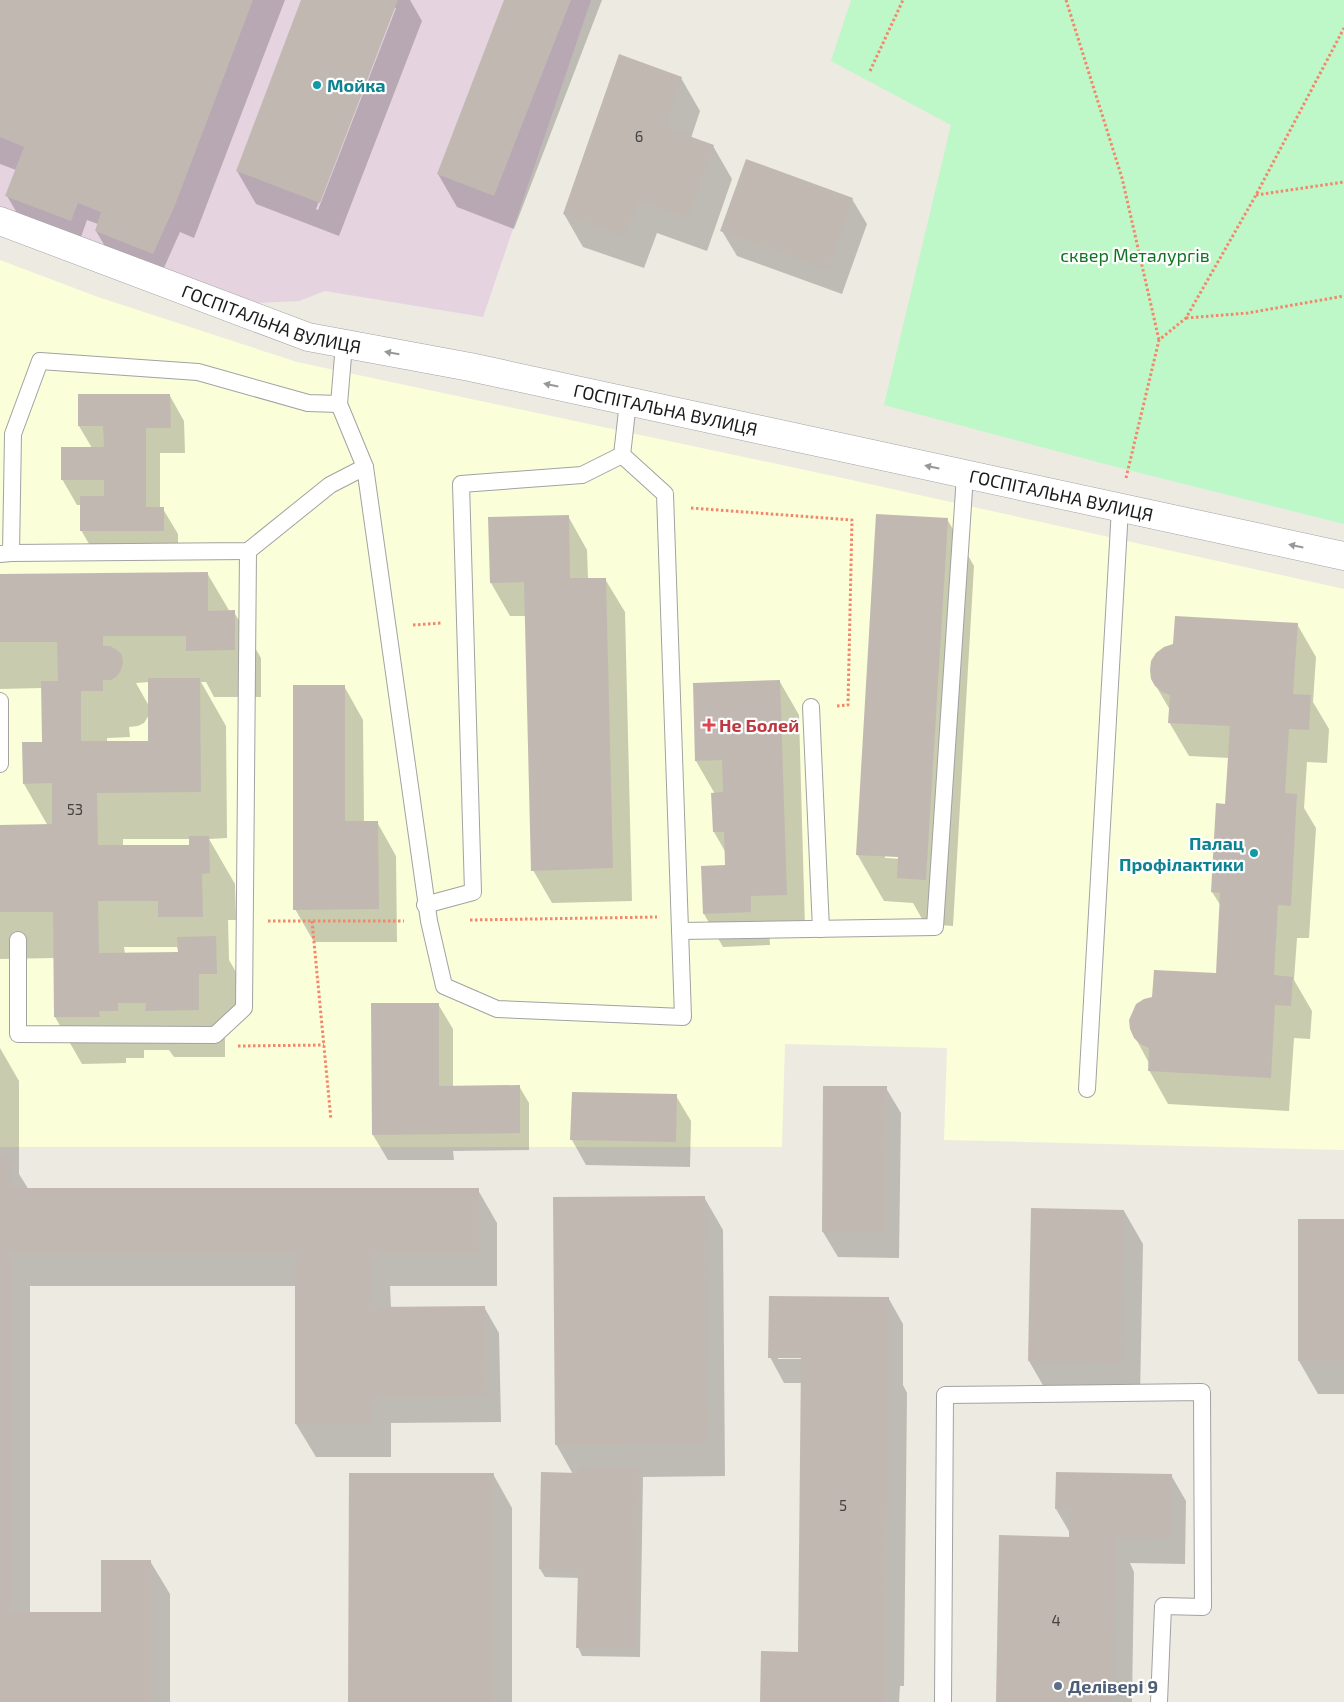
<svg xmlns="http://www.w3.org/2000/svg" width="1344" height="1702" font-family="'Exo 2',sans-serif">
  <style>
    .industrial { fill: #e6d3e0 }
    .education { fill: #fafed9 }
    .park { fill: #bef7c8 }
    .shadow { fill: #0003; fill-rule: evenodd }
    .building { fill: #c1b9b1 }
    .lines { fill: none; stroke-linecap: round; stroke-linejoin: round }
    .service-casing { stroke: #a2a2a2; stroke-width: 18 }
    .minor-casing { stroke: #a2a2a2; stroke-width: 29 }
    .path { stroke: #f4876b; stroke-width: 3; stroke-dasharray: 2.5 2.5; stroke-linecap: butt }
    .service { stroke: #fff; stroke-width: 16 }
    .minor { stroke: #fff; stroke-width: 28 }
    .oneway { fill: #989898 }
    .culture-dot { fill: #0f9aa8; stroke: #fff; stroke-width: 2 }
    .health-dot { fill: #e0444e; stroke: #fff; stroke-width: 2 }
    .service-dot { fill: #5c6f8a; stroke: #fff; stroke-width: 2 }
    .labels { text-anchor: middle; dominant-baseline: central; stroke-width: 4.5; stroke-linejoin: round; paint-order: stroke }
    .number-label { font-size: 15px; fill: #444240 }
    .culture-label { font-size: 18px; font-weight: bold; fill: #0d838f; stroke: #fff; text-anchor: start }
    .park-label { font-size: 18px; fill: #0f7421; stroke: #fff }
    .street-label { font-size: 18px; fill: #1b1b1b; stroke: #fff }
    .health-label { font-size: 18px; font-weight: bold; fill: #be3a42; stroke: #fff; text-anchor: start }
    .service-label { font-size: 18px; font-weight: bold; fill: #4e5e75; stroke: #fff; text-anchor: start }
  </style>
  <rect width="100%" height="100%" fill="#edeae1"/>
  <!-- industrial -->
  <path class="industrial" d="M 0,0 L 591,0 L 483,317 L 325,291 L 299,301 L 258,303 L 0,213 Z"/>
  <!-- education -->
  <path class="education" d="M 0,260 L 98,297 L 297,362 L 838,477 L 1344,589 L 1344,1150 L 944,1140 L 947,1048 L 785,1044 L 782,1147 L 0,1147 Z"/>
  <!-- park -->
  <path class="park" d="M 851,0 L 1344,0 L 1344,524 L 1124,469 L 884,405 L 951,125 L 831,61 Z"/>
  <!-- shadow -->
  <g class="shadow">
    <path d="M 0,0 L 285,0 L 194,238 L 180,232 L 163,270 L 106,248 L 96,231 L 98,224 L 87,220 L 81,237 L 17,213 L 7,196 L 16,170 L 0,164 Z"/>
    <path d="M 303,0 L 410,0 L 422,21 L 339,236 L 256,204 L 237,171 ZM 394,8 L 396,8 L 318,210 L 316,209 Z"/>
    <path d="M 506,0 L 602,0 L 514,229 L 457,207 L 438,174 Z"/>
    <path d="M 681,78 L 700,111 L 691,138 L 713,146 L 732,179 L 707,251 L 657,233 L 644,268 L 583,247 L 564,214 Z"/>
    <path d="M 852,199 L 867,224 L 842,294 L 737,256 L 722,231 Z"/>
    <path d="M 170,396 L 184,421 L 185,453 L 160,453 L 160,509 L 163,509 L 178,534 L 178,556 L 96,556 L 81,530 L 81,505 L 77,505 L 62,479 L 92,448 L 79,426 Z"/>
    <path d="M 568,516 L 587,550 L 588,579 L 605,579 L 625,612 L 632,901 L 552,903 L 533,870 L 526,616 L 510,616 L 491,583 Z"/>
    <path d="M 947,519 L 974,566 L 953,926 L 925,924 L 913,903 L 884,901 L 857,854 ZM 885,855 L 904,856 L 904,859 L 885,858 Z"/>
    <path d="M 207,573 L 230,612 L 234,612 L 261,658 L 261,697 L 214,697 L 206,682 L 201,682 L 226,726 L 227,838 L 209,839 L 235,884 L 236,920 L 228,920 L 229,960 L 243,984 L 243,1020 L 225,1021 L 225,1057 L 174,1057 L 169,1050 L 144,1050 L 144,1058 L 126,1058 L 126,1063 L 82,1064 L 55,1017 L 55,958 L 0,959 L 0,826 L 48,826 L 24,784 L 43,743 L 42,688 L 0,689 L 0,575 ZM 149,682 L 149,706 L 136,683 ZM 149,715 L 149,742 L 107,742 L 107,738 L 130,737 L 129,727 L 138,726 L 144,723 ZM 123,839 L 190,839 L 190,846 L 123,846 ZM 124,947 L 177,947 L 179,953 L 125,954 Z"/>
    <path d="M 1297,624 L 1316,657 L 1313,702 L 1329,729 L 1327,763 L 1307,762 L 1304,808 L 1316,828 L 1309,938 L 1297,938 L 1294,980 L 1312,1011 L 1310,1039 L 1294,1038 L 1289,1111 L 1168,1104 L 1149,1070 L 1149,1063 L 1135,1037 L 1217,975 L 1221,906 L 1212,892 L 1227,805 L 1230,758 L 1189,756 L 1169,722 L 1170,710 L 1156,686 Z"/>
    <path d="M 780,682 L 799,715 L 805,928 L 769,929 L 770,945 L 723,947 L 704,914 L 727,867 L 726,853 L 714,832 L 715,794 L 696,761 Z"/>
    <path d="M 344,686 L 363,720 L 364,822 L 377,822 L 396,856 L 397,942 L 314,942 L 295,909 Z"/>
    <path d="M 438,1004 L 453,1029 L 453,1087 L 519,1086 L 529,1103 L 529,1150 L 453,1151 L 454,1160 L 388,1160 L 373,1135 Z"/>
    <path d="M 0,1048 L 19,1081 L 19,1174 L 29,1190 L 478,1190 L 497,1223 L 497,1286 L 390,1286 L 391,1308 L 484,1307 L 499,1333 L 501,1422 L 391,1423 L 391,1457 L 316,1457 L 296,1424 L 297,1286 L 30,1286 L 30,1613 L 102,1613 L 150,1561 L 170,1594 L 170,1702 L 0,1702 Z"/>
    <path d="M 886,1088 L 901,1113 L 899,1258 L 838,1257 L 823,1232 Z"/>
    <path d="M 676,1096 L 691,1121 L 690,1167 L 586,1165 L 572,1140 Z"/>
    <path d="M 704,1197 L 723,1230 L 725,1476 L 643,1477 L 640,1657 L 582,1656 L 578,1647 L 579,1578 L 545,1577 L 540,1569 L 542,1474 L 573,1474 L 556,1444 Z"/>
    <path d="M 1124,1211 L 1143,1244 L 1140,1396 L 1048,1394 L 1029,1361 Z"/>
    <path d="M 1344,1221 L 1344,1394 L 1318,1394 L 1299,1361 Z"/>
    <path d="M 889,1299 L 903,1324 L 903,1385 L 907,1393 L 904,1686 L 900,1686 L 899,1702 L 761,1702 L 799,1653 L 802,1383 L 784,1383 L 770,1357 ZM 778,1356 L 802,1357 L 802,1359 L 778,1359 Z"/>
    <path d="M 493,1474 L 512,1508 L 512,1702 L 349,1702 Z"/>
    <path d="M 1171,1475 L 1186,1501 L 1185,1564 L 1130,1563 L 1134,1572 L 1132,1702 L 998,1702 L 1070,1538 L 1070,1533 L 1056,1509 Z"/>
  </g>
  <!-- building -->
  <g class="building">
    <path d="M 0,0 L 253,0 L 175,205 L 153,254 L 95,231 L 101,212 L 78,203 L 71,221 L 5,196 L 24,147 L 0,137 Z"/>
    <path d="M 301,0 L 398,0 L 320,203 L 236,171 Z"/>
    <path d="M 504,0 L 571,0 L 494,196 L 437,174 Z"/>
    <path d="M 619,54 L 682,77 L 664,127 L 714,145 L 688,218 L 638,201 L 625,236 L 563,214 Z"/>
    <path d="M 746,159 L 853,198 L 828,269 L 720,231 Z"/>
    <path d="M 78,394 L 170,394 L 171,428 L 146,428 L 146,507 L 164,507 L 164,531 L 80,531 L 80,496 L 104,496 L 104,480 L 61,480 L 61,447 L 104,447 L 103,426 L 78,426 Z"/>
    <path d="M 876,514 L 948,518 L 926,880 L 897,878 L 898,857 L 856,855 Z"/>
    <path d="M 569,515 L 570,578 L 606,578 L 613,868 L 531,871 L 524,582 L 490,583 L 488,517 Z"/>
    <path d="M 208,572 L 208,611 L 235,610 L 235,650 L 186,651 L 186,636 L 103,636 L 103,646 L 110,646 L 117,650 L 122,655 L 123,663 L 121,670 L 117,676 L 111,680 L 103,680 L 103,691 L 81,691 L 81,741 L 148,741 L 148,678 L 200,678 L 201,792 L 97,793 L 98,845 L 189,845 L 189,836 L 209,836 L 210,873 L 202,874 L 203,917 L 158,917 L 158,901 L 98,901 L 99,953 L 178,952 L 177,937 L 216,936 L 217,974 L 199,974 L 199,1010 L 145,1011 L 146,1003 L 118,1003 L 118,1011 L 99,1011 L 100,1017 L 54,1017 L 53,912 L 0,912 L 0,825 L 52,824 L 52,783 L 23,784 L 22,742 L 42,742 L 41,681 L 58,681 L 57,642 L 0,642 L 0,574 Z"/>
    <path d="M 1175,616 L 1298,623 L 1293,694 L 1311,695 L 1309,730 L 1289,729 L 1285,793 L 1297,794 L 1293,869 L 1291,906 L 1278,905 L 1274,975 L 1293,977 L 1291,1006 L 1275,1005 L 1271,1078 L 1148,1071 L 1149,1048 L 1140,1044 L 1134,1038 L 1130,1029 L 1129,1020 L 1136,1004 L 1144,999 L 1152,997 L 1154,970 L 1216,973 L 1220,893 L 1211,892 L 1216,803 L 1225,804 L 1230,726 L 1168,723 L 1170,695 L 1162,692 L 1155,686 L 1151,679 L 1150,670 L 1151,661 L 1156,653 L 1164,647 L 1173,644 Z"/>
    <path d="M 780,680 L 787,895 L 751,896 L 751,912 L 703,914 L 701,866 L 725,865 L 724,832 L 713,832 L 711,793 L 723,792 L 722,760 L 695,761 L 693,683 Z"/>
    <path d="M 293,685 L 345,685 L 345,821 L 378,821 L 379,909 L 293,910 Z"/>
    <path d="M 371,1003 L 439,1003 L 439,1086 L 520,1085 L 520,1133 L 372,1135 Z"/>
    <path d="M 823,1086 L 887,1086 L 885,1233 L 822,1232 Z"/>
    <path d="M 572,1092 L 677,1094 L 676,1142 L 570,1140 Z"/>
    <path d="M 0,1155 L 10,1155 L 10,1188 L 479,1188 L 479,1253 L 372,1253 L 372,1307 L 485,1306 L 487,1396 L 373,1398 L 372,1424 L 295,1424 L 295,1253 L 11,1253 L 11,1612 L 101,1612 L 101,1560 L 151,1560 L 151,1702 L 0,1702 Z"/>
    <path d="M 705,1196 L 707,1444 L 555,1445 L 553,1197 Z"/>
    <path d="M 1031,1208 L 1124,1210 L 1121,1363 L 1028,1361 Z"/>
    <rect x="1298" y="1219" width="46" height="142"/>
    <path d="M 769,1296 L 889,1297 L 885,1702 L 760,1702 L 761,1651 L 798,1652 L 801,1358 L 768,1358 Z"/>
    <path d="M 580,1467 L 639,1468 L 636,1649 L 576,1648 L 578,1570 L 539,1569 L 541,1472 L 579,1473 Z"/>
    <path d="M 1056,1472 L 1172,1474 L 1171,1539 L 1116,1537 L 1113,1702 L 996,1702 L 999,1535 L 1069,1537 L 1069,1509 L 1055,1509 Z"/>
    <path d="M 349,1473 L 494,1473 L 493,1702 L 348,1702 Z"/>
  </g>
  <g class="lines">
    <!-- service casing -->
    <g class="service-casing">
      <g id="service">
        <path d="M 344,344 L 339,404 L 365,467 L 429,921 L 444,986 L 497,1009 L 683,1017 L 665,494 L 622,455 L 628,402"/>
        <path d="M 11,553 L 248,551 L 330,485 L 365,467"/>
        <path d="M 0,554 L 11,553 L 13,434 L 40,361 L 198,372 L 308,403 L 339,404"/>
        <path d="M 0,701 L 0,764"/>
        <path d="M 811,707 L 821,929"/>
        <path d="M 425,905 L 473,892 L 461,484 L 582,475 L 622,455"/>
        <path d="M 680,931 L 935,927 L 965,475"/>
        <path d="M 18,940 L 18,1034 L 215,1035 L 244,1008 L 248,551"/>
        <path d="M 1087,1089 L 1120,508"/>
        <path d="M 943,1702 L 945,1395 L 1202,1392 L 1203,1607 L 1163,1606 L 1159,1702"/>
      </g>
    </g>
    <!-- minor casing -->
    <g class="minor-casing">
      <g id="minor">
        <path id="s1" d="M 0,221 L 308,337 L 470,367 L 1344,556"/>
      </g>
    </g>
    <!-- path -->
    <g class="path">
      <path d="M 1066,0 L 1122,178 L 1159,340"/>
      <path d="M 870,71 L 903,0"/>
      <path d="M 1256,195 L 1344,182"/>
      <path d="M 1186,318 L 1248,313 L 1344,296"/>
      <path d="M 1126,478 L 1159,340 L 1186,318 L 1256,195 L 1344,28"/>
      <path d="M 691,508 L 852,520 L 848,705 L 836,706"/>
      <path d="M 413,625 L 442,623"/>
      <path d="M 470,920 L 657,917"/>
      <path d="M 268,921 L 404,921"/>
      <path d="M 312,921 L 331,1120"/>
      <path d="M 238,1046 L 324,1045"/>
    </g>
    <!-- service -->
    <use href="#service" class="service"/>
    <!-- minor -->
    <use href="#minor" class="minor"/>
  </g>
  <!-- one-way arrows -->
  <defs><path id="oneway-solid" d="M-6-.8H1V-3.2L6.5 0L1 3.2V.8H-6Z" transform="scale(1.25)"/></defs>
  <g class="oneway">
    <use href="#oneway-solid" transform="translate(392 353) rotate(-170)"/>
    <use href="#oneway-solid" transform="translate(551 385) rotate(-168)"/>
    <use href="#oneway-solid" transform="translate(932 467) rotate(-168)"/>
    <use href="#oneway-solid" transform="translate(1296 546) rotate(-168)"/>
  </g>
  <!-- markers -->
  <g class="culture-dot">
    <circle cx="317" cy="85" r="5"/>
    <circle cx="1254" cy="853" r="5"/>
  </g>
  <path class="health-dot" d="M706.5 717.5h5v5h5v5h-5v5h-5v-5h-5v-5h5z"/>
  <circle class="service-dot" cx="1058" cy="1686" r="5"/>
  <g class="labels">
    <!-- number labels -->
    <g class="number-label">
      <text x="639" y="136">6</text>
      <text x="75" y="809">53</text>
      <text x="843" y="1505">5</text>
      <text x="1056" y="1620">4</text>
    </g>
    <!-- culture labels -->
    <g class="culture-label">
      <text x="327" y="85">Мойка</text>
      <text x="1244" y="843" text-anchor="end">Палац<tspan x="1244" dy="21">Профілактики</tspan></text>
    </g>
    <!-- park labels -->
    <g class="park-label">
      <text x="1135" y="255">сквер Металургів</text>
    </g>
    <!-- street labels -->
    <g class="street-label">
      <text stroke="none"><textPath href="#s1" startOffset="289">ГОСПІТАЛЬНА ВУЛИЦЯ</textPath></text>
      <text stroke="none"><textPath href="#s1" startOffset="694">ГОСПІТАЛЬНА ВУЛИЦЯ</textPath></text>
      <text stroke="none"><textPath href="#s1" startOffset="1099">ГОСПІТАЛЬНА ВУЛИЦЯ</textPath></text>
    </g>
    <!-- health labels -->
    <g class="health-label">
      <text x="719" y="725">Не Болей</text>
    </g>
    <!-- service labels -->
    <g class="service-label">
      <text x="1068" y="1686">Делівері 9</text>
    </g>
  </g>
</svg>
